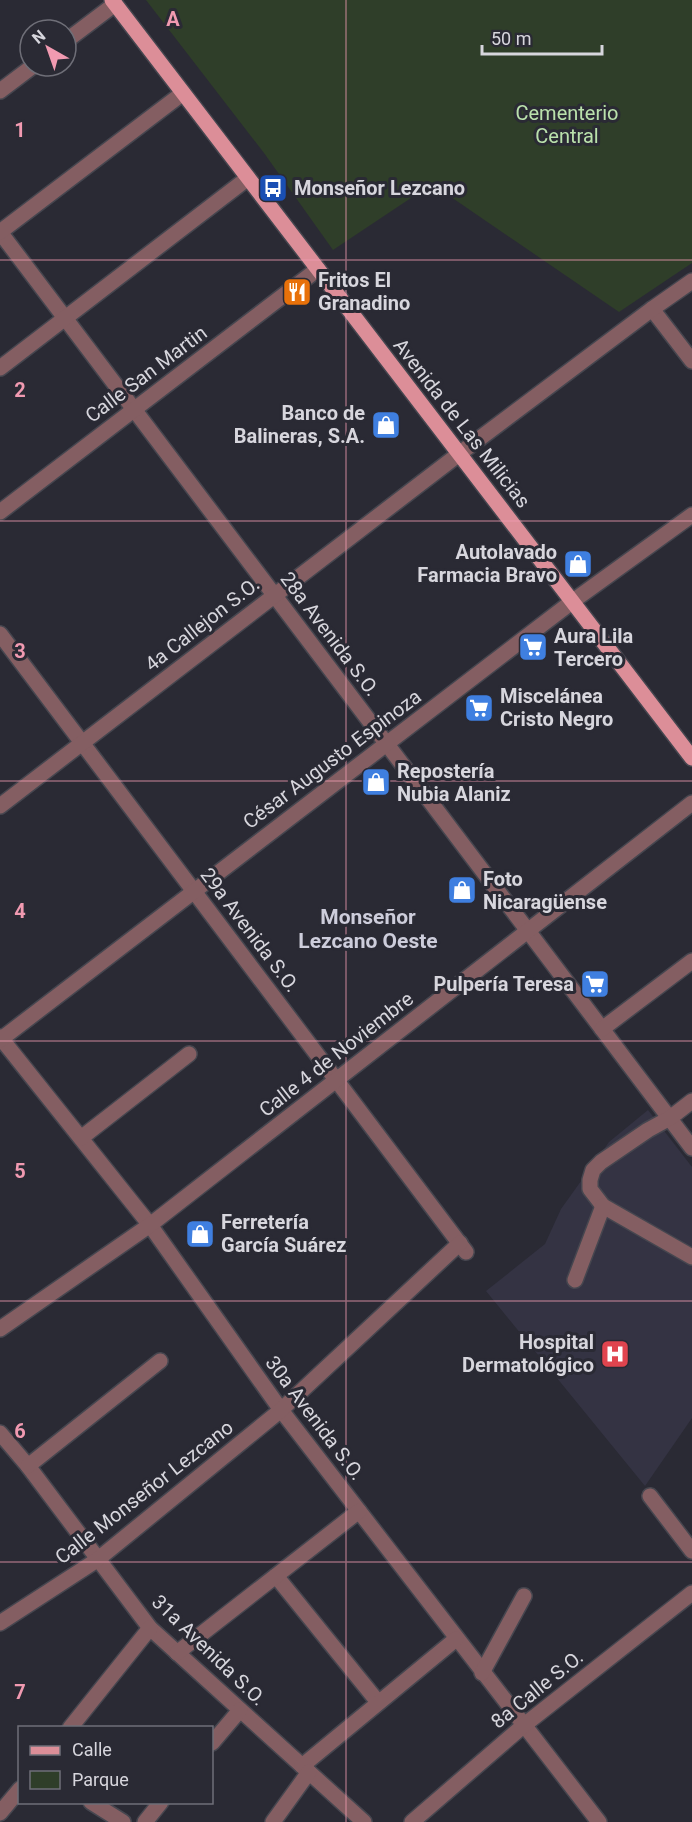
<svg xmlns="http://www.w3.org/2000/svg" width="692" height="1822" font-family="Roboto,sans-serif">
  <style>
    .built { fill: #343343 }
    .green { fill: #2f3e29 }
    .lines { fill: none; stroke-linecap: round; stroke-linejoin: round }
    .minor-casing { stroke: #46464f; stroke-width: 18 }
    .major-casing { stroke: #46464f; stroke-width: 18 }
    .minor { stroke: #845e62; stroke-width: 15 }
    .major { stroke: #dc8e98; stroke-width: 15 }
    .grid { fill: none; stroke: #f19ab1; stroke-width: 1.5; stroke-opacity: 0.55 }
    .labels { text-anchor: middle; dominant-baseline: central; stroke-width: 6; stroke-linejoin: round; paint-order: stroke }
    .park-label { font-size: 20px; fill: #bae1ac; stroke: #2a2a34 }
    .poi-label { font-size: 20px; font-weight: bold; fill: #d7d6dd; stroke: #2a2a34; text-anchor: start }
    .street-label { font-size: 20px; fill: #d7d6dd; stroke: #2a2a34 }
    .neighbourhood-label { font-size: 21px; font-weight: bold; fill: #cdcddb; stroke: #2a2a34 }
    .grid-label { font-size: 20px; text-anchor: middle; font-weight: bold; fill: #f19ab1; stroke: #2a2a34; stroke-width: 6; stroke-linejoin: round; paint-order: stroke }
  </style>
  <rect width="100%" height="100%" fill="#2a2a34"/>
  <!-- built -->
  <path class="built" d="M 648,1110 L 692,1167 L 692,1418 L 645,1486 L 486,1291 L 545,1244 L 561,1209 L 609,1142 Z"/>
  <!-- green -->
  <path class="green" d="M 146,0 L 692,0 L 692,263 L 619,312 L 432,184 L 333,250 L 264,153 Z"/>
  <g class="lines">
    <!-- minor casing -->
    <g class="minor-casing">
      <g id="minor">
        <path d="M 66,41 L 115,4"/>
        <path d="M 0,91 L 33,66"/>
        <path d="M 0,232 L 692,1148"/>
        <path d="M 0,232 L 183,93"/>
        <path d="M 652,309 L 692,361"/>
        <path d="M 0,368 L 248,178"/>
        <path d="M 0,512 L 318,269"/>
        <path d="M 0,634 L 466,1252"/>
        <path d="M 0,806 L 459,454 L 652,309 L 692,281"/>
        <path d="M 602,1029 L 692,961"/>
        <path d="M 0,1037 L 150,1225 L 281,1410 L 599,1822"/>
        <path d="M 0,1040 L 573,601 L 692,515"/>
        <path d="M 692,1101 L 670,1118 L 648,1130 L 601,1162 L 593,1170 L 590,1180 L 590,1189 L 603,1206 L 692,1257"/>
        <path d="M 81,1138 L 189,1054"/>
        <path d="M 575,1280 L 603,1206"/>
        <path d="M 0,1329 L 150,1225 L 692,803"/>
        <path d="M 0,1433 L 28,1466 L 150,1628 L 364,1822"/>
        <path d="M 28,1466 L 160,1361"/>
        <path d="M 650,1496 L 692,1551"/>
        <path d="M 276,1576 L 378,1702"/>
        <path d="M 0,1623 L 97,1560 L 281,1410 L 460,1243"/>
        <path d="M 177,1653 L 359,1511"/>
        <path d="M 482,1673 L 524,1596"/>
        <path d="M 70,1728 L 150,1628"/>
        <path d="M 212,1743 L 240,1710"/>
        <path d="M 302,1766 L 456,1639"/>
        <path d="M 91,1802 L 123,1822"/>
        <path d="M 0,1813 L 20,1789"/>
        <path d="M 145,1822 L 161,1802"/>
        <path d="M 273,1822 L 309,1772"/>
        <path d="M 412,1822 L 523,1726 L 692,1593"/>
      </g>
    </g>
    <!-- major casing -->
    <g class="major-casing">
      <path id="major" d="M 112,0 L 692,758"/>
    </g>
    <!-- minor -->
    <use href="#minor" class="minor"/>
    <!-- major -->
    <use href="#major" class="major"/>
  </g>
  <!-- grid -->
  <path class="grid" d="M 346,0 L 346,1822M 0,260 L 692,260M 0,521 L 692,521M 0,781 L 692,781M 0,1041 L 692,1041M 0,1301 L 692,1301M 0,1562 L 692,1562"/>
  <!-- icons -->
  <defs>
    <g id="bus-square" transform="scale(1.5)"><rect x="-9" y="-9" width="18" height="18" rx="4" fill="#1a4fb4" stroke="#2a2a34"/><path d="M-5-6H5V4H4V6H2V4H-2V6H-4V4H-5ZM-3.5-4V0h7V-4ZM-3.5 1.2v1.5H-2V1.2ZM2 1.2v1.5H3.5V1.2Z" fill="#fff"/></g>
    <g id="restaurant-square" transform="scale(1.5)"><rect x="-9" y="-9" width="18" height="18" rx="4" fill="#e8710a" stroke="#2a2a34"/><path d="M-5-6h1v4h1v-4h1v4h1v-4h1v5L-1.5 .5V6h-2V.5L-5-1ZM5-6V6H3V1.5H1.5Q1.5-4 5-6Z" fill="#fff"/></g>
    <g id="shop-square" transform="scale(1.5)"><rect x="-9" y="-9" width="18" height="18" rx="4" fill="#3f7fe0" stroke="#2a2a34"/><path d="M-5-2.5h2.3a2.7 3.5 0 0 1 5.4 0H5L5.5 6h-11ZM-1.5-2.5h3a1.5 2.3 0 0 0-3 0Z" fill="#fff"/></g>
    <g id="supermarket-square" transform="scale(1.5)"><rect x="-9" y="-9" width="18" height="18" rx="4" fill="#3f7fe0" stroke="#2a2a34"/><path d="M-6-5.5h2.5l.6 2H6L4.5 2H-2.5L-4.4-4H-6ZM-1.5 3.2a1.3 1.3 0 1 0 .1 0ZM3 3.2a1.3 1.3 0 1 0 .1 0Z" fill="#fff"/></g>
    <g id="hospital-square" transform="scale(1.5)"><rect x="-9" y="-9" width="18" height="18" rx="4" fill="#e0444e" stroke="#2a2a34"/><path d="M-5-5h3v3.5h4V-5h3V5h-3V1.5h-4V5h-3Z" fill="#fff"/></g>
  </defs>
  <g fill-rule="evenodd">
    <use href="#bus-square" x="273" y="188"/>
    <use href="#restaurant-square" x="297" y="292"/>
    <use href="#shop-square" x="386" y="425"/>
    <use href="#shop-square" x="578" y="564"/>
    <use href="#supermarket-square" x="533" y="647"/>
    <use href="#supermarket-square" x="479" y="708"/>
    <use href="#shop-square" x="376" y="782"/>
    <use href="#shop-square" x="462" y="890"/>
    <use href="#supermarket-square" x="595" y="984"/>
    <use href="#shop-square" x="200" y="1234"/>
    <use href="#hospital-square" x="615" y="1354"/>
  </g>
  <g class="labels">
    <!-- park labels -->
    <g class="park-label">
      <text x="567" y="113">Cementerio<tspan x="567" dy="23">Central</tspan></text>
    </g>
    <!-- poi labels -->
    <g class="poi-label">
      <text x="294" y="188">Monseñor Lezcano</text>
      <text x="318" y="280">Fritos El<tspan x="318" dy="23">Granadino</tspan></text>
      <text x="365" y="413" text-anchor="end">Banco de<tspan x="365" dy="23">Balineras, S.A.</tspan></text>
      <text x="557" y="552" text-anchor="end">Autolavado<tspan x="557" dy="23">Farmacia Bravo</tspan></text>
      <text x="554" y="636">Aura Lila<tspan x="554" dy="23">Tercero</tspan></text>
      <text x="500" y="696">Miscelánea<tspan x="500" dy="23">Cristo Negro</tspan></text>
      <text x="397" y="771">Repostería<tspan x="397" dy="23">Nubia Alaniz</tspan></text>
      <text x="483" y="879">Foto<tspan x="483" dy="23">Nicaragüense</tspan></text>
      <text x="574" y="984" text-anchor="end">Pulpería Teresa</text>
      <text x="221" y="1222">Ferretería<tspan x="221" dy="23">García Suárez</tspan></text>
      <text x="594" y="1342" text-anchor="end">Hospital<tspan x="594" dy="23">Dermatológico</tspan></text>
    </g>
    <!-- street labels -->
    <g class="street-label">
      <text transform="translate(146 374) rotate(-37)">Calle San Martin</text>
      <text transform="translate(462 423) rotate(52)">Avenida de Las Milicias</text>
      <text transform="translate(202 624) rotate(-38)">4a Callejon S.O.</text>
      <text transform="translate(330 634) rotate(53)">28a Avenida S.O.</text>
      <text transform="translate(332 759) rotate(-37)">César Augusto Espinoza</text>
      <text transform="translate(250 930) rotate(53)">29a Avenida S.O.</text>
      <text transform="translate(336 1054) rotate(-38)">Calle 4 de Noviembre</text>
      <text transform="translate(315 1418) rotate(53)">30a Avenida S.O.</text>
      <text transform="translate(144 1492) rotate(-38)">Calle Monseñor Lezcano</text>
      <text transform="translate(209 1650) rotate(44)">31a Avenida S.O.</text>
      <text transform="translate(537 1689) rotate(-39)">8a Calle S.O.</text>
    </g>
    <!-- neighbourhood labels -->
    <g class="neighbourhood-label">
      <text x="368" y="917">Monseñor<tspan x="368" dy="24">Lezcano Oeste</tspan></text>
    </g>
  </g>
  <g class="grid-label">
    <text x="173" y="26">A</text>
    <text x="20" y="137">1</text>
    <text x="20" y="397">2</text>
    <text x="20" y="658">3</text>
    <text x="20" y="918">4</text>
    <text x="20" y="1178">5</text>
    <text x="20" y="1438">6</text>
    <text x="20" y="1699">7</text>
  </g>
  <!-- legend -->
  <rect x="18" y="1726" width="195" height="78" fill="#2a2a34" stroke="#6f6f78" stroke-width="1.5"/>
  <rect x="30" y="1746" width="30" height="9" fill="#dc8e98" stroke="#6f6f78" stroke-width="1.5"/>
  <text x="72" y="1756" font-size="18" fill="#d7d6dd">Calle</text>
  <rect x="30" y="1771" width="30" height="18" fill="#2f3e29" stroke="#6f6f78" stroke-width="1.5"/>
  <text x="72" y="1786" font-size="18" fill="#d7d6dd">Parque</text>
  <!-- north arrow -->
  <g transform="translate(48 48) rotate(320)"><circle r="28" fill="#2a2a34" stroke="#6f6f78" stroke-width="1.5"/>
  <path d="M0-4.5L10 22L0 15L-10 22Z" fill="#f19ab1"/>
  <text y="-9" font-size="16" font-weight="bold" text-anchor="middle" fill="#d7d6dd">N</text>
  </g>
  <!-- scale -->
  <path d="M482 45v9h120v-9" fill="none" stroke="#d7d6dd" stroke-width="3"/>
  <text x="491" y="45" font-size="18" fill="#d7d6dd" stroke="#2a2a34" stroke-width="4.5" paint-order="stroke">50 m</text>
</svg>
